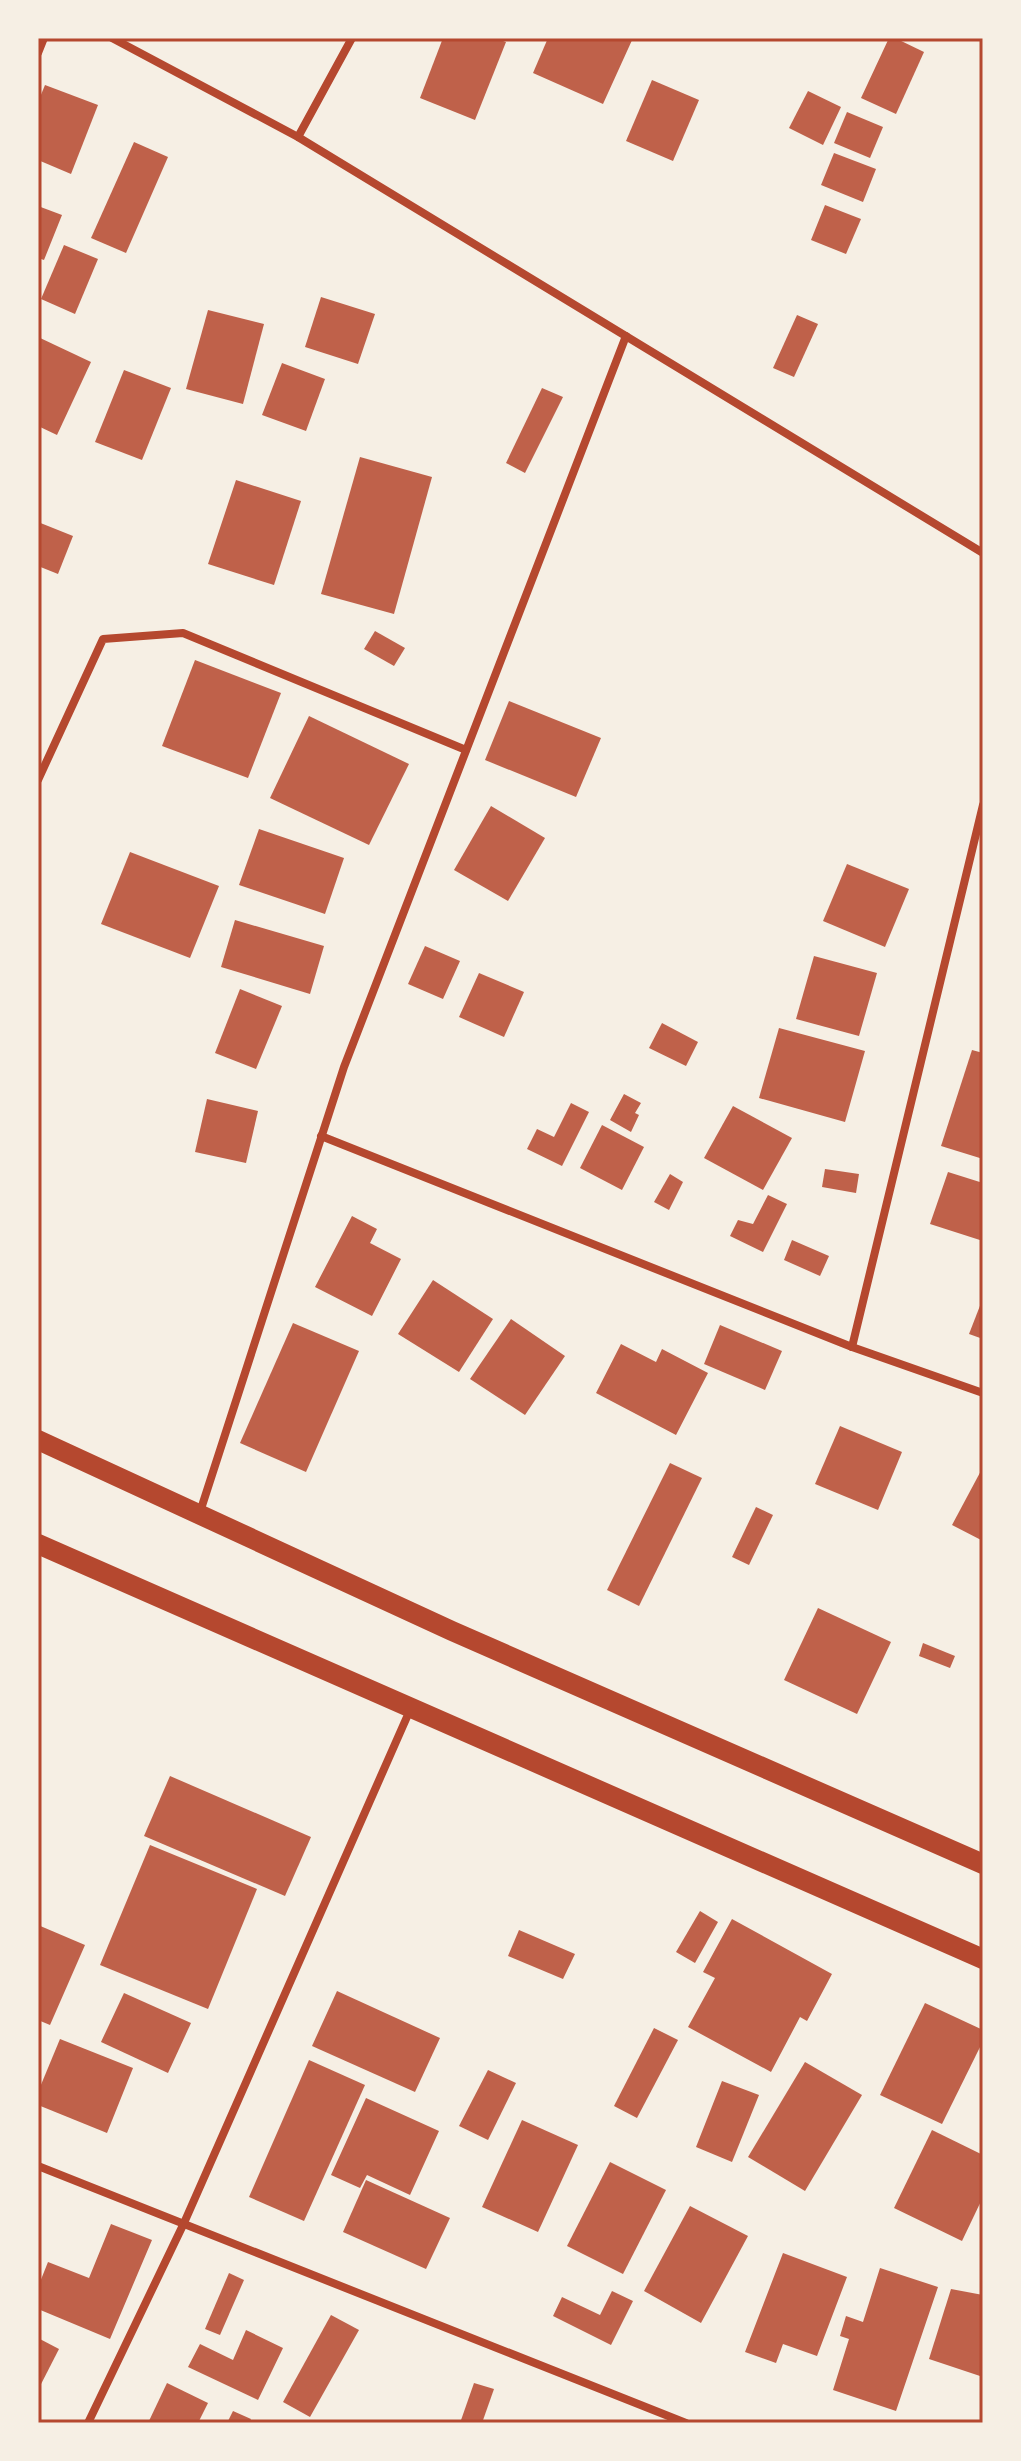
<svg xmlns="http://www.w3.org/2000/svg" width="1021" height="2461" font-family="Rubik,sans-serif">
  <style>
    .building { fill: #bf614a }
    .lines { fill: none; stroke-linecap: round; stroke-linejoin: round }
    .minor { stroke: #b5482f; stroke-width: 8 }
    .primary { stroke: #b5482f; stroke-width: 20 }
    .neatline { fill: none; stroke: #b5482f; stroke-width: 3 }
  </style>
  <rect width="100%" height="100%" fill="#f6efe4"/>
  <!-- building -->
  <g class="building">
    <path d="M 443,38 L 495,38 L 506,42 L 475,120 L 420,98 Z"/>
    <path d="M 548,38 L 633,38 L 603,104 L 533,73 Z"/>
    <path d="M 889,38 L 895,38 L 924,52 L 896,114 L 861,98 Z"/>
    <path d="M 652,80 L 699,100 L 673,161 L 626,141 Z"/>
    <path d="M 45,85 L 98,105 L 71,174 L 38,160 L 38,102 Z"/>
    <path d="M 808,91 L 841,107 L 823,145 L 789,128 Z"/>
    <path d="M 847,112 L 883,127 L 870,158 L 834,143 Z"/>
    <path d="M 134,142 L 168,157 L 126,253 L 91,238 Z"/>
    <path d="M 834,153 L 876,169 L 863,202 L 821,185 Z"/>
    <path d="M 825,205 L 861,219 L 846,254 L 811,240 Z"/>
    <path d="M 38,206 L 62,215 L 44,260 L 38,258 Z"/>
    <path d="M 64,245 L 98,259 L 75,314 L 41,299 Z"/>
    <path d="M 321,297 L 375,314 L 358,364 L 305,347 Z"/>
    <path d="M 208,310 L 264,324 L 243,404 L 186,389 Z"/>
    <path d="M 797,315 L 818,324 L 794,377 L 773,368 Z"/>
    <path d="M 38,337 L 91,362 L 57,435 L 38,426 Z"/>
    <path d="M 282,363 L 325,379 L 306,431 L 262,415 Z"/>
    <path d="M 124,370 L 171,388 L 142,460 L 95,442 Z"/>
    <path d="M 542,388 L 563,397 L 525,473 L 506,463 Z"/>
    <path d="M 360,457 L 432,477 L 394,614 L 321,594 Z"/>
    <path d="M 236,480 L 301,501 L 274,585 L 208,564 Z"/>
    <path d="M 38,522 L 73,536 L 58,574 L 38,566 Z"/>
    <path d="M 375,631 L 405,648 L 394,666 L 364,649 Z"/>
    <path d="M 195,660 L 281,693 L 248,778 L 162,746 Z"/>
    <path d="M 509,701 L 601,738 L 576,797 L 485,760 Z"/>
    <path d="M 309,716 L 409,764 L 369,845 L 270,798 Z"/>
    <path d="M 491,806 L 545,838 L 508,901 L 454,870 Z"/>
    <path d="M 259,829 L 344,858 L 325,914 L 239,885 Z"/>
    <path d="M 130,852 L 219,886 L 190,958 L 101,924 Z"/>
    <path d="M 847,864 L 909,889 L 885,947 L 823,921 Z"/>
    <path d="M 235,920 L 324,946 L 310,994 L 221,967 Z"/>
    <path d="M 425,946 L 460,961 L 443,999 L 408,984 Z"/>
    <path d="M 814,956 L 877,973 L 859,1036 L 796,1019 Z"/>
    <path d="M 479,973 L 524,992 L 504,1037 L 459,1017 Z"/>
    <path d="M 240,989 L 282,1006 L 256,1069 L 215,1053 Z"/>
    <path d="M 662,1023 L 698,1042 L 686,1066 L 649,1048 Z"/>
    <path d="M 779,1028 L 865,1051 L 845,1122 L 759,1098 Z"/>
    <path d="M 972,1050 L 983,1053 L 983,1159 L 941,1146 Z"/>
    <path d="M 624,1094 L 641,1103 L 635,1113 L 639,1115 L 631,1132 L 610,1120 Z"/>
    <path d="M 207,1099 L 258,1111 L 246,1163 L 195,1152 Z"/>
    <path d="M 571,1103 L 589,1112 L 562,1166 L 527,1149 L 537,1129 L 554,1137 Z"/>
    <path d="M 733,1106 L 792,1138 L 763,1190 L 704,1158 Z"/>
    <path d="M 602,1125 L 644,1147 L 622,1190 L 580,1168 Z"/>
    <path d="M 825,1169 L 859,1174 L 856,1193 L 822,1187 Z"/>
    <path d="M 948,1172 L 983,1183 L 983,1241 L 930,1224 Z"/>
    <path d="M 670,1174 L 683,1182 L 669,1210 L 654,1202 Z"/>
    <path d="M 768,1195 L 787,1204 L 763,1252 L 730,1236 L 738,1220 L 753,1224 Z"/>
    <path d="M 352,1216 L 377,1229 L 370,1243 L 401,1259 L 372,1316 L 315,1287 Z"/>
    <path d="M 792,1240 L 829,1256 L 820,1276 L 784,1260 Z"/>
    <path d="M 433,1280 L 493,1319 L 459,1372 L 398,1334 Z"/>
    <path d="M 983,1298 L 983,1339 L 969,1334 Z"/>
    <path d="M 511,1319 L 565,1356 L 525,1415 L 470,1379 Z"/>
    <path d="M 293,1323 L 359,1351 L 306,1472 L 240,1443 Z"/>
    <path d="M 720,1325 L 782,1351 L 765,1390 L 704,1364 Z"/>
    <path d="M 621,1344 L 656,1362 L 662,1349 L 708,1373 L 676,1435 L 596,1393 Z"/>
    <path d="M 840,1426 L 902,1452 L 878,1510 L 815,1484 Z"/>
    <path d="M 670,1463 L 702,1478 L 639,1606 L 607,1590 Z"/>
    <path d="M 983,1467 L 983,1541 L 952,1525 Z"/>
    <path d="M 756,1507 L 773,1515 L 749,1565 L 732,1557 Z"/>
    <path d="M 818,1608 L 891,1642 L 857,1714 L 784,1680 Z"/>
    <path d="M 923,1643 L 955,1656 L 950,1668 L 919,1656 Z"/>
    <path d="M 170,1776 L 311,1837 L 285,1896 L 144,1836 Z"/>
    <path d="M 150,1845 L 257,1889 L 208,2009 L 100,1965 Z"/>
    <path d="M 700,1911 L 718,1922 L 695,1963 L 676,1952 Z"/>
    <path d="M 732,1919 L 832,1974 L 807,2021 L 800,2017 L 771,2072 L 688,2027 L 715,1978 L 703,1972 Z"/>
    <path d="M 38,1925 L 85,1945 L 50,2025 L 38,2020 Z"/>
    <path d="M 519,1930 L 575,1954 L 563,1979 L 508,1956 Z"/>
    <path d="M 337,1991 L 440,2038 L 415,2092 L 312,2046 Z"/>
    <path d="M 124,1993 L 191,2023 L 168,2073 L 101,2042 Z"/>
    <path d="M 925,2003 L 983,2030 L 983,2041 L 942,2124 L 880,2095 Z"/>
    <path d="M 654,2028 L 678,2040 L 637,2118 L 614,2106 Z"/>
    <path d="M 60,2039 L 133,2068 L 107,2133 L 38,2105 L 38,2092 Z"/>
    <path d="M 309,2060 L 365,2085 L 304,2221 L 249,2197 Z"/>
    <path d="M 805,2062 L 862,2095 L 805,2191 L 748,2157 Z"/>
    <path d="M 488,2070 L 516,2083 L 488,2140 L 459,2126 Z"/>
    <path d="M 722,2081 L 759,2095 L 732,2162 L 696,2147 Z"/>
    <path d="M 366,2098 L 439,2131 L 410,2195 L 367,2175 L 360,2188 L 331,2175 Z"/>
    <path d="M 522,2120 L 578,2145 L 538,2232 L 482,2207 Z"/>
    <path d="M 932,2130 L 983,2155 L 983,2197 L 962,2241 L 894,2208 Z"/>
    <path d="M 610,2162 L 666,2190 L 623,2274 L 567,2246 Z"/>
    <path d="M 366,2180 L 450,2218 L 426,2269 L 343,2232 Z"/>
    <path d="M 690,2206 L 748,2236 L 701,2323 L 644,2291 Z"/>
    <path d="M 111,2224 L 152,2240 L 110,2339 L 38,2309 L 38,2287 L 48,2262 L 89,2278 Z"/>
    <path d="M 783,2253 L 847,2277 L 817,2356 L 783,2344 L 776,2363 L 745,2352 Z"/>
    <path d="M 880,2268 L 938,2287 L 896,2411 L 833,2390 L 849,2339 L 840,2336 L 846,2316 L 863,2322 Z"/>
    <path d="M 229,2273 L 244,2280 L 220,2335 L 205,2329 Z"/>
    <path d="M 951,2289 L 983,2295 L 983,2377 L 929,2359 Z"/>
    <path d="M 612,2291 L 633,2301 L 611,2345 L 553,2316 L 562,2297 L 600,2315 Z"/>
    <path d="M 331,2315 L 359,2330 L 310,2417 L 283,2402 Z"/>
    <path d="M 246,2330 L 283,2348 L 258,2400 L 188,2367 L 200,2344 L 233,2360 Z"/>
    <path d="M 38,2338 L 59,2349 L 38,2390 Z"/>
    <path d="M 167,2383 L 208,2403 L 198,2423 L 148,2423 Z"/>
    <path d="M 474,2383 L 494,2389 L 482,2423 L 460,2423 Z"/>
    <path d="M 233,2411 L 251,2419 L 249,2423 L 227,2423 Z"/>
  </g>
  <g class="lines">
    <!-- minor -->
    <g class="minor">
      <path d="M 112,38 L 298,137 L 983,553"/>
      <path d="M 38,53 L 44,38"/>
      <path d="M 298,137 L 352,38"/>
      <path d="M 38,780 L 103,639 L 183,633 L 466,750"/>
      <path d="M 321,1136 L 852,1347 L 983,1393"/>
      <path d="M 852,1347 L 983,805"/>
      <path d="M 200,1512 L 344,1067 L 626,336"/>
      <path d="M 38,2166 L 686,2423"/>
      <path d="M 88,2423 L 184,2223 L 410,1710"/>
    </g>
    <!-- primary -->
    <g class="primary">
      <path d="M 38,1440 L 452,1631 L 983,1864"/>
      <path d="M 38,1544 L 983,1959"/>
    </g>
  </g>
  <!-- border -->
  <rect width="1021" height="2461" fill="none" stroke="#f6efe4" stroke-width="80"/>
  <rect x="40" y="40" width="941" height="2381" class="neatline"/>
</svg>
